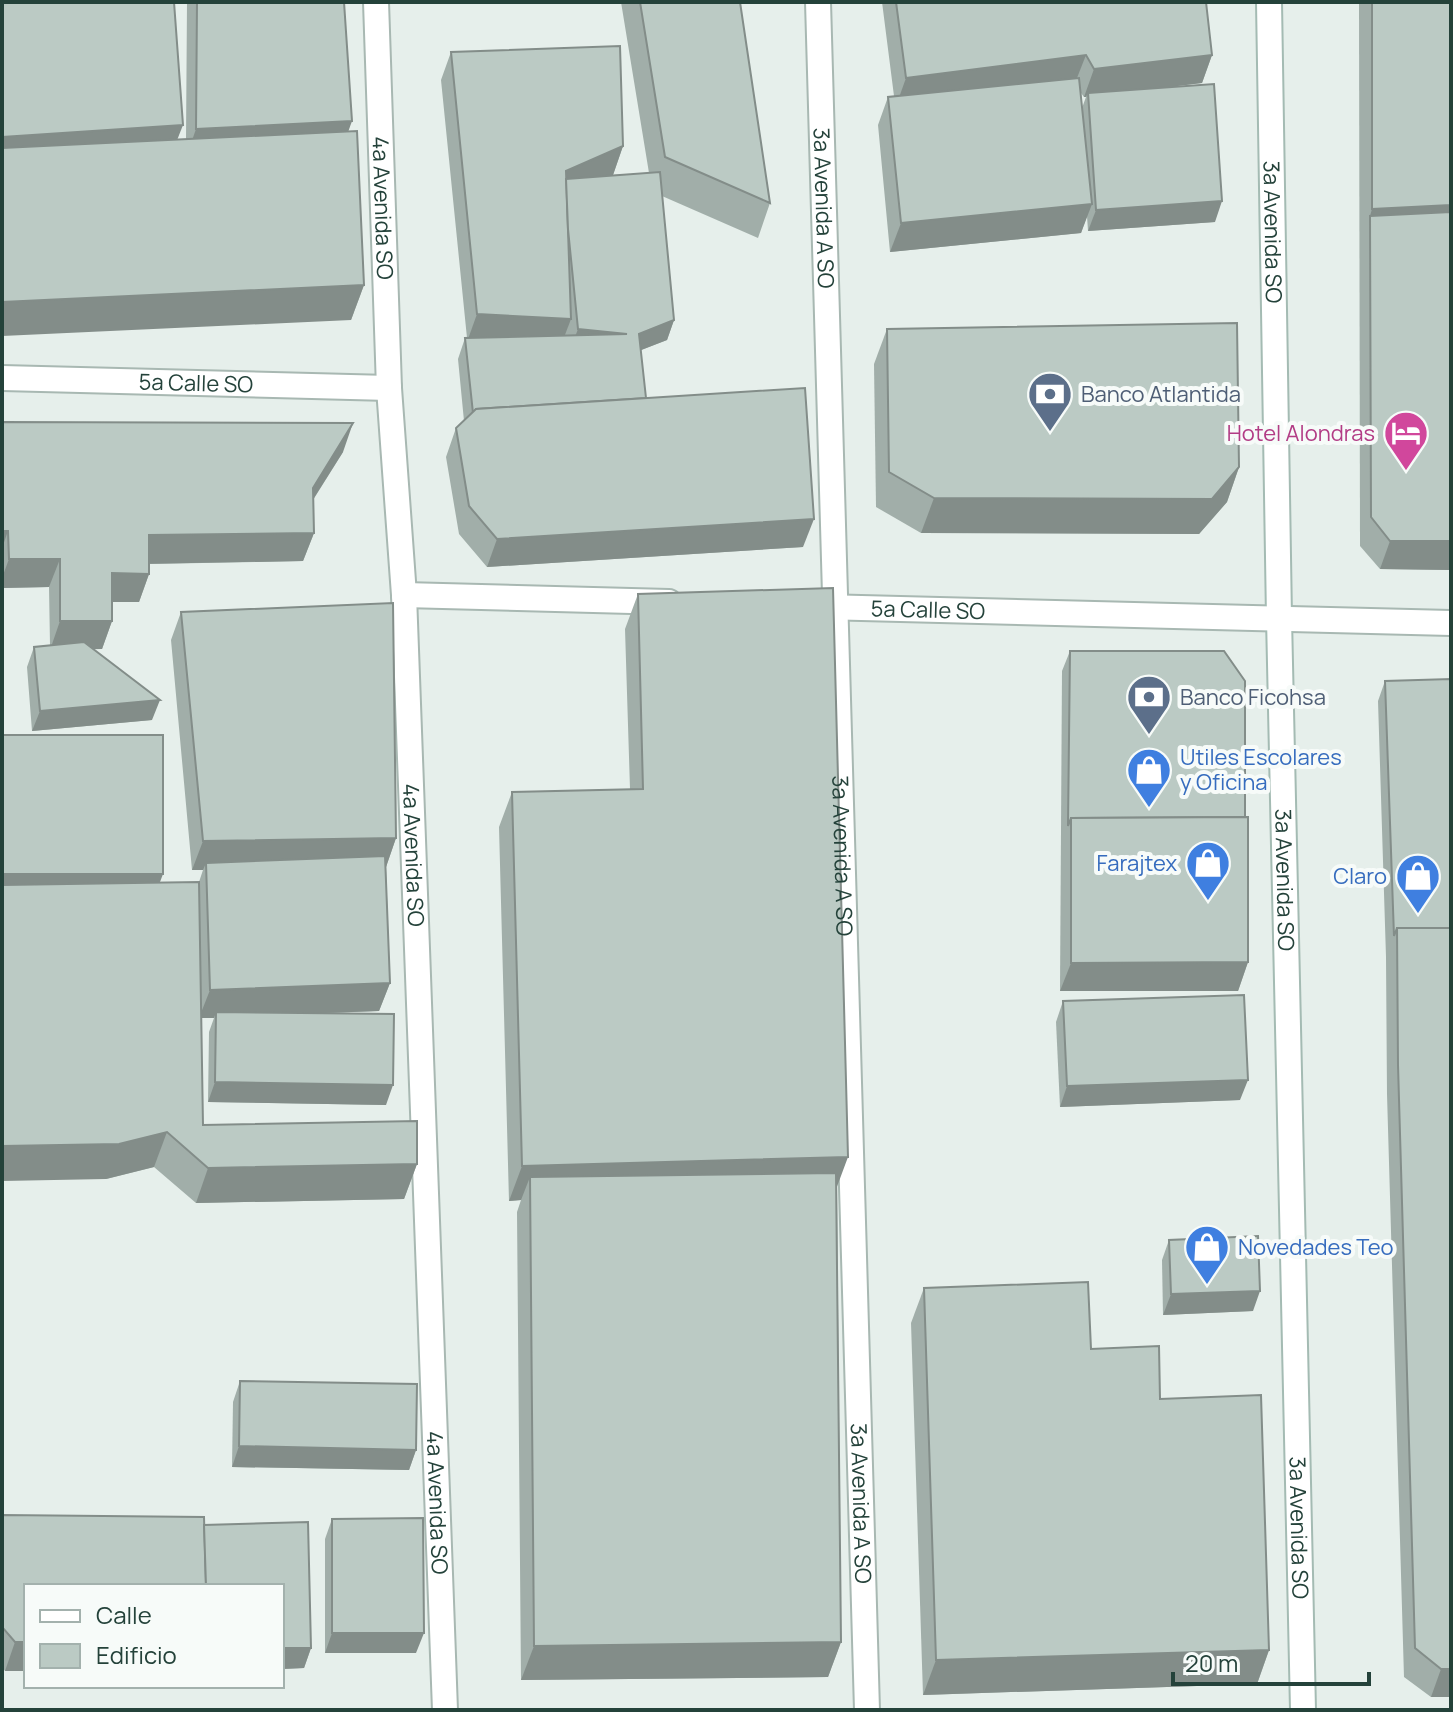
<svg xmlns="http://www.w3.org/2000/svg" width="1453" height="1712" font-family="Manrope,sans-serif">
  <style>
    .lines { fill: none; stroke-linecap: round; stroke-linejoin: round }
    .street-casing { stroke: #a8b8b2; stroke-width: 28 }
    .secondary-casing { stroke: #a4bbb3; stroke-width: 28 }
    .street { stroke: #fff; stroke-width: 24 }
    .secondary { stroke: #fff; stroke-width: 24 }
    .wall { fill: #a1aea9; fill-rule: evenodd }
    .shaded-wall { fill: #838d89 }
    .building { fill: #bbcac4; stroke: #838d89; stroke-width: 2 }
    .labels { text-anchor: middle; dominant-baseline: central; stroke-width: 8; stroke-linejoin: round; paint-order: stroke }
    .street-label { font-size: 22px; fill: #24423a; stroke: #f7fbf9 }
    .service-label { font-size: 22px; fill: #4e5e75; stroke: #f7fbf9; text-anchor: start }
    .hotel-label { font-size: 22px; fill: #b23c85; stroke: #f7fbf9; text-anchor: end }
    .shop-label { font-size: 22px; fill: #366cbe; stroke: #f7fbf9; text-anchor: start }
  </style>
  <rect width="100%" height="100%" fill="#e6efeb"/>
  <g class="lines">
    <!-- street casing -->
    <g class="street-casing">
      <g id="street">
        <path id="s1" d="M 376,2 L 389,388 L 404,595 L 445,1710"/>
        <path id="s2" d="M 818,2 L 867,1710"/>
        <path id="s3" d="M 2,378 L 389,388"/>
        <path d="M 404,595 L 669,602"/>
        <path id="s4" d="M 822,607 L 1451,623"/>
      </g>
    </g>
    <!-- secondary casing -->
    <g class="secondary-casing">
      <g id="secondary">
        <path id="s5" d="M 1269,2 L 1279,618 L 1303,1710"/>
      </g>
    </g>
    <!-- street -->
    <use href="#street" class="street"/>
    <!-- secondary -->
    <use href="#secondary" class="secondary"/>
  </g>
  <!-- wall -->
  <g class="wall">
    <path d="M 187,2 L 344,2 L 348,132 L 364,285 L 351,320 L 177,140 L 186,139 Z"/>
    <path d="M 621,2 L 740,2 L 770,203 L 758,238 L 662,196 L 674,320 L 667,340 L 641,350 L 646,398 L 803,547 L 487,567 L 459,534 L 446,457 L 456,428 L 464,421 L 458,359 L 465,338 L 467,338 L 441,80 L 451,52 L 623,146 L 613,175 L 649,173 Z"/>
    <path d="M 882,2 L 1206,2 L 1212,55 L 1202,83 L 1166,87 L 1215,222 L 1088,231 L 1087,216 L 1081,233 L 890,252 L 878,125 L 888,97 L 894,96 ZM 1081,93 L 1084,97 L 1086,97 L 1082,108 Z"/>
    <path d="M 1359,2 L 1451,2 L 1451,570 L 1380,569 L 1360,546 Z"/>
    <path d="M 887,329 L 1239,467 L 1227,502 L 1199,534 L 921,533 L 876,507 L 874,364 Z"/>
    <path d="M 2,422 L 343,452 L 313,500 L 314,533 L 303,561 L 149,564 L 149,574 L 139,602 L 112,602 L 112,621 L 102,649 L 94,649 L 152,720 L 32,731 L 27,667 L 34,647 L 50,645 L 49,587 L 2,588 Z"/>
    <path d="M 638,594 L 837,1189 L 841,1642 L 828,1677 L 521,1680 L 517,1212 L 521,1200 L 509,1201 L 499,827 L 512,792 L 630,789 L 625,629 Z"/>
    <path d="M 181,612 L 396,838 L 386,867 L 390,983 L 379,1011 L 328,1013 L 386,1105 L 208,1102 L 209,1032 L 214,1018 L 201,1018 L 203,1125 L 417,1164 L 404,1199 L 196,1203 L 154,1167 L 106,1179 L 160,883 L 199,882 L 203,870 L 192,870 L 171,640 Z"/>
    <path d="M 1070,651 L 1245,817 L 1248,962 L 1238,991 L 1060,991 L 1062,671 Z"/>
    <path d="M 1385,681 L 1451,1697 L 1431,1697 L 1404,1677 L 1387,1094 L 1386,957 L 1378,701 Z"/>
    <path d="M 1063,1001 L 1240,1100 L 1060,1107 L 1056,1022 Z"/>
    <path d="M 1169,1240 L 1253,1311 L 1163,1315 L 1162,1260 Z"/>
    <path d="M 924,1288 L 1091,1349 L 1160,1399 L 1269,1650 L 1257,1684 L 923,1695 L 911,1323 Z"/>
    <path d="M 240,1381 L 416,1450 L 409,1470 L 232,1467 L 233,1402 Z"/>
    <path d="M 2,1515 L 204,1517 L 204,1525 L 308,1522 L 311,1648 L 304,1668 L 282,1669 L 282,1586 L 26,1586 L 26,1671 L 5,1671 L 2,1667 Z"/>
    <path d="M 332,1519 L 416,1653 L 325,1653 L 325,1539 Z"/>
  </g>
  <!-- shaded-wall -->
  <g class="shaded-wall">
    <path d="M 1086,55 L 1075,83 L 896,106 L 906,78 Z"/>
    <path d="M 1212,55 L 1202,83 L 1088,97 L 1088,93 L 1086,97 L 1084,97 L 1094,69 Z"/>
    <path d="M 352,121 L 342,149 L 186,158 L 196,129 Z"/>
    <path d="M 183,125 L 172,153 L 2,165 L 2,137 Z"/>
    <path d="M 623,146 L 613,175 L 564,195 L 566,171 Z"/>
    <path d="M 1222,201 L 1215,222 L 1088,231 L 1096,210 Z"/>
    <path d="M 1092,204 L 1081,233 L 890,252 L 901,223 Z"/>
    <path d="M 1451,205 L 1451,240 L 1370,216 L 1372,209 Z"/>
    <path d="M 364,285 L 351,320 L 2,336 L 2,302 Z"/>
    <path d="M 477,314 L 571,319 L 560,348 L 467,342 Z"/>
    <path d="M 674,320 L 667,340 L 631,354 L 639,334 Z"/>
    <path d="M 578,329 L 627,334 L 570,350 Z"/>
    <path d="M 353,423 L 343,452 L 302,517 L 313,488 Z"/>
    <path d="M 1239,467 L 1227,502 L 1199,534 L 921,533 L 934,498 Z"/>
    <path d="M 814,519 L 803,547 L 487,567 L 497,539 Z"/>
    <path d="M 2,531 L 8,531 L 2,548 Z"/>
    <path d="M 314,533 L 303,561 L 139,564 L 149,535 Z"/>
    <path d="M 1390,541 L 1451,541 L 1451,570 L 1380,569 Z"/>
    <path d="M 9,559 L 60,559 L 49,587 L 2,588 L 2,578 Z"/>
    <path d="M 112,573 L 149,574 L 139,602 L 102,602 Z"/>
    <path d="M 60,621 L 112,621 L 102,649 L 50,650 Z"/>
    <path d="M 160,700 L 152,720 L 32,731 L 40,711 Z"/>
    <path d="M 396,838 L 386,867 L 206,863 L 203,870 L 192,870 L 203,841 Z"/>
    <path d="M 2,874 L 163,874 L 152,903 L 2,902 Z"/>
    <path d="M 1248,962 L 1238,991 L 1060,991 L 1071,963 Z"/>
    <path d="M 390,983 L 379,1011 L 216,1017 L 216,1012 L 214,1018 L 199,1018 L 210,990 Z"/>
    <path d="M 1248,1080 L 1240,1100 L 1060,1107 L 1067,1086 Z"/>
    <path d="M 215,1082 L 393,1085 L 386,1105 L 208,1102 Z"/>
    <path d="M 167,1132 L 154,1167 L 106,1179 L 2,1181 L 2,1146 Z"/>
    <path d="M 848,1157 L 835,1192 L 530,1177 L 521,1200 L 509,1201 L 522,1166 Z"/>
    <path d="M 417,1164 L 404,1199 L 196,1203 L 208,1168 Z"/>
    <path d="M 1260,1291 L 1253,1311 L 1163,1315 L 1171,1294 Z"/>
    <path d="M 239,1446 L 416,1450 L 409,1470 L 232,1467 Z"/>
    <path d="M 332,1633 L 424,1633 L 416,1653 L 325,1653 Z"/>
    <path d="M 15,1642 L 26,1642 L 26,1671 L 5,1671 Z"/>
    <path d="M 841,1642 L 828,1677 L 521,1680 L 534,1646 Z"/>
    <path d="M 282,1648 L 311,1648 L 304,1668 L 282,1669 Z"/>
    <path d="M 1269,1650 L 1257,1684 L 923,1695 L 936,1660 Z"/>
    <path d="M 1441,1669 L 1451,1669 L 1451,1697 L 1431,1697 Z"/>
  </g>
  <!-- building -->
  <g class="building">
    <path d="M 2,2 L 174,2 L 183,125 L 2,137 Z"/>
    <path d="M 197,2 L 344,2 L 352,121 L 196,129 Z"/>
    <path d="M 640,2 L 740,2 L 770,203 L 665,157 Z"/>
    <path d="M 896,2 L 1206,2 L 1212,55 L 1094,69 L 1086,55 L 906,78 Z"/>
    <path d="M 1372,2 L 1451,2 L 1451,205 L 1372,209 Z"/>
    <path d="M 620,46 L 623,146 L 566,171 L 571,319 L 477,314 L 451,52 Z"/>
    <path d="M 1079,78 L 1092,204 L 901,223 L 888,97 Z"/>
    <path d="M 1214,84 L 1222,201 L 1096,210 L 1088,93 Z"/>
    <path d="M 357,131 L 364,285 L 2,302 L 2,148 Z"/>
    <path d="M 660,172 L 674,320 L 639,334 L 646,398 L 476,409 L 473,413 L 465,338 L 627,334 L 578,329 L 568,229 L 566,179 Z"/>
    <path d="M 1451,212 L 1451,541 L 1390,541 L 1371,517 L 1370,216 Z"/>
    <path d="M 1237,323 L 1239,467 L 1212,499 L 934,498 L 889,472 L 887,329 Z"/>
    <path d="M 805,388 L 814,519 L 497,539 L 469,506 L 456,428 L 476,409 Z"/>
    <path d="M 2,422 L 353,423 L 313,488 L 314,533 L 149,535 L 149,574 L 112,573 L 112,621 L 60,621 L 60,559 L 9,559 L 8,531 L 2,531 Z"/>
    <path d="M 833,588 L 848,1157 L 522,1166 L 512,792 L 643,789 L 638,594 Z"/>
    <path d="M 393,603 L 396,838 L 203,841 L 181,612 Z"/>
    <path d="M 84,642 L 160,700 L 40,711 L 34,647 Z"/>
    <path d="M 1070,651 L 1224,651 L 1245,681 L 1245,817 L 1071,818 L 1068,826 Z"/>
    <path d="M 1451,679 L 1451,928 L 1397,928 L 1394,936 L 1385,681 Z"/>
    <rect x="2" y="735" width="161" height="139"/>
    <path d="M 1248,817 L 1248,962 L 1071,963 L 1071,818 Z"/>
    <path d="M 385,856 L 390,983 L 210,990 L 206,863 Z"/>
    <path d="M 199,882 L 203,1125 L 417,1121 L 417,1164 L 208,1168 L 167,1132 L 119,1144 L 2,1146 L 2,885 Z"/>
    <path d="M 1397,928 L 1451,928 L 1451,1669 L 1441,1669 L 1415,1648 L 1398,1065 Z"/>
    <path d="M 1244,995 L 1248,1080 L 1067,1086 L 1063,1001 Z"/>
    <path d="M 216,1012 L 394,1014 L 393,1085 L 215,1082 Z"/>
    <path d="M 836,1173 L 841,1642 L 534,1646 L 530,1177 Z"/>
    <path d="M 1258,1236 L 1260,1291 L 1171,1294 L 1169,1240 Z"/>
    <path d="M 1088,1282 L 1091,1349 L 1159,1346 L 1160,1399 L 1261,1395 L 1269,1650 L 936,1660 L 924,1288 Z"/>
    <path d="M 240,1381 L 417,1384 L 416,1450 L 239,1446 Z"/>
    <path d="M 2,1515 L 204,1517 L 206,1586 L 26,1586 L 26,1642 L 15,1642 L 2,1627 Z"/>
    <path d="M 423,1518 L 424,1633 L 332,1633 L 332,1519 Z"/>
    <path d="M 308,1522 L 311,1648 L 282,1648 L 282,1586 L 206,1586 L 204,1525 Z"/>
  </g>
  <!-- icons -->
  <defs>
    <g id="bank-pin" transform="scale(2.3)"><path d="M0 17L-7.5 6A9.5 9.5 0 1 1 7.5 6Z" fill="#5c6f8a" stroke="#f7fbf9"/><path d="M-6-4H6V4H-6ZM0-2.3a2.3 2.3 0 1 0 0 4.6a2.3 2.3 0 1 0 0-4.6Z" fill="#fff"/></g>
    <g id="hotel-pin" transform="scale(2.3)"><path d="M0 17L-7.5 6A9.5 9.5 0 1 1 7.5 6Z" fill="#d1479c" stroke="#f7fbf9"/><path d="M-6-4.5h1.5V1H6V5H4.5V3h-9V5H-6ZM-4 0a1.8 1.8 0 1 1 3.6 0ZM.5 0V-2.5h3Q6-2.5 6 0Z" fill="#fff"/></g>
    <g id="shop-pin" transform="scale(2.3)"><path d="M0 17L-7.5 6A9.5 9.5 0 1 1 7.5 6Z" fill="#3f7fe0" stroke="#f7fbf9"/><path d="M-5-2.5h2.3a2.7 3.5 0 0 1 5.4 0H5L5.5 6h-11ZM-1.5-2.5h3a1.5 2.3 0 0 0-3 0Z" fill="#fff"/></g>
  </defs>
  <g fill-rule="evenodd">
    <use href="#bank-pin" x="1050" y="394"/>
    <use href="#hotel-pin" x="1406" y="433"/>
    <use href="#bank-pin" x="1149" y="697"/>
    <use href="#shop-pin" x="1149" y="770"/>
    <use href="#shop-pin" x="1208" y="863"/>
    <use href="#shop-pin" x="1418" y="876"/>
    <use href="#shop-pin" x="1207" y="1247"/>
  </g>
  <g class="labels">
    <!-- street labels -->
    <g class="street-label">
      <text stroke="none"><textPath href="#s2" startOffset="206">3a Avenida A SO</textPath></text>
      <text stroke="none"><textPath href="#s1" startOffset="206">4a Avenida SO</textPath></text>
      <text stroke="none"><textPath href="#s5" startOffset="230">3a Avenida SO</textPath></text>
      <text stroke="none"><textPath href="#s3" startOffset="194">5a Calle SO</textPath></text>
      <text stroke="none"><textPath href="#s4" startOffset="106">5a Calle SO</textPath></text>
      <text stroke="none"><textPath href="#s1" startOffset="854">4a Avenida SO</textPath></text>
      <text stroke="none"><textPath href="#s2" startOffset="854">3a Avenida A SO</textPath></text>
      <text stroke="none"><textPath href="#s5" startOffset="878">3a Avenida SO</textPath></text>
      <text stroke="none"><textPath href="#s1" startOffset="1502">4a Avenida SO</textPath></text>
      <text stroke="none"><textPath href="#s2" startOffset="1502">3a Avenida A SO</textPath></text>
      <text stroke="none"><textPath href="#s5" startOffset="1526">3a Avenida SO</textPath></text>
    </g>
    <!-- service labels -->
    <g class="service-label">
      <text x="1081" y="394">Banco Atlantida</text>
      <text x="1180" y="697">Banco Ficohsa</text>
    </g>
    <!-- hotel labels -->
    <g class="hotel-label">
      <text x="1375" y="433">Hotel Alondras</text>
    </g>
    <!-- shop labels -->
    <g class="shop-label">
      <text x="1180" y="757">Utiles Escolares<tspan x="1180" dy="25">y Oficina</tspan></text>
      <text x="1177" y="863" text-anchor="end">Farajtex</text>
      <text x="1387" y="876" text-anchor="end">Claro</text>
      <text x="1238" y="1247">Novedades Teo</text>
    </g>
  </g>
  <!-- border -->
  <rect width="1453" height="1712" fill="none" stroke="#24423a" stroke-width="8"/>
  <!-- legend -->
  <rect x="24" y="1584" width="260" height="104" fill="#f7fbf9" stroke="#a3b1ad" stroke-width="2"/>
  <rect x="40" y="1610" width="40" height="12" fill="#ffffff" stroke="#a3b1ad" stroke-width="2"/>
  <text x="96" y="1624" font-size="24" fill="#24423a">Calle</text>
  <rect x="40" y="1644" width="40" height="24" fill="#bbcac4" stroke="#a3b1ad" stroke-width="2"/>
  <text x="96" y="1664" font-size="24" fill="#24423a">Edificio</text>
  <!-- scale -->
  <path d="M1173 1672v12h196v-12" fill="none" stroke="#24423a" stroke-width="4"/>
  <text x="1185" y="1672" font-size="24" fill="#24423a" stroke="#f7fbf9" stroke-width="6" paint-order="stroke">20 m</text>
</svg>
